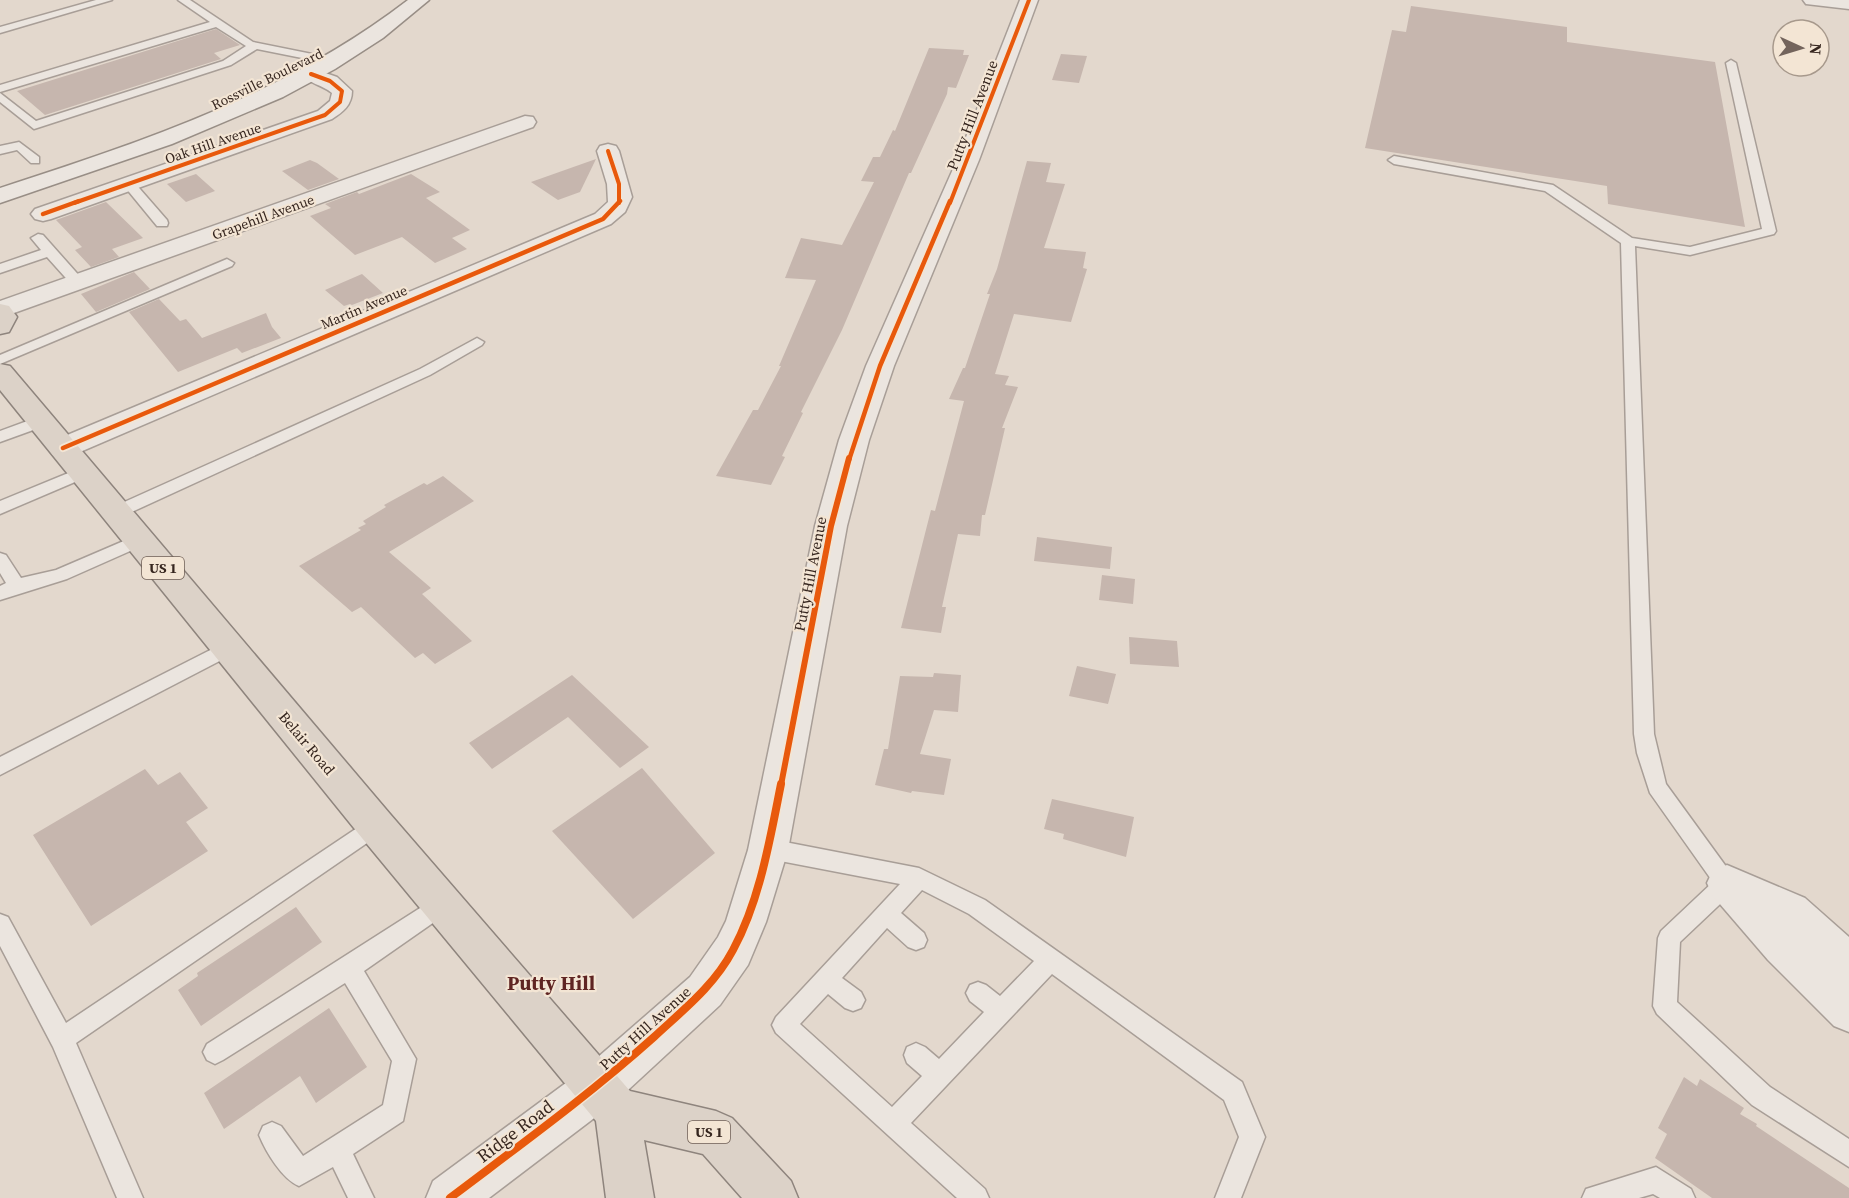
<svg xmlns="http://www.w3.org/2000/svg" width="1849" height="1198" font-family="'Source Serif 4',serif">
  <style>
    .building { fill: #c6b6ae }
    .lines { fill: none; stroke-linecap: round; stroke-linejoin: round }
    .service-casing { stroke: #a89e97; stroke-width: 3 }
    .minor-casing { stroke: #a89e97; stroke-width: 3 }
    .secondary-casing { stroke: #988e86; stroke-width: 3 }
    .trunk-casing { stroke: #8e847d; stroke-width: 3 }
    .service { fill: #ebe5df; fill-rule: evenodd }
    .minor { fill: #ebe5df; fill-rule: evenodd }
    .secondary { fill: #ebe5df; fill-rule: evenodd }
    .trunk { fill: #dcd2c8; fill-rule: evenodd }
    .cycleway-far3-casing { stroke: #f3e5d4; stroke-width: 6 }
    .cycleway-far2-casing { stroke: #f3e5d4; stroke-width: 8 }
    .cycleway-far1-casing { stroke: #f3e5d4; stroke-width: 10 }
    .cycleway-casing { stroke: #f3e5d4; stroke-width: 11 }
    .cycleway-far3 { stroke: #e8590c; stroke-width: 4 }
    .cycleway-far2 { stroke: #e8590c; stroke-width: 4.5 }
    .cycleway-far1 { stroke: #e8590c; stroke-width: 6 }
    .cycleway { stroke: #e8590c; stroke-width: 8 }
    .labels { text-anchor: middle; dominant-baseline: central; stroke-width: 4.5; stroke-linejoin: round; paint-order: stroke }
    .far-street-label { font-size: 14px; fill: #36261f; stroke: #f3e5d4 }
    .shield { fill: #f3e5d4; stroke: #6f5f55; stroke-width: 1.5 }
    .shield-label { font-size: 14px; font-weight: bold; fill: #36261f }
    .street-label { font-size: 15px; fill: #36261f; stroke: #f3e5d4 }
    .near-street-label { font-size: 18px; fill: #36261f; stroke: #f3e5d4 }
    .near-neighbourhood-label { font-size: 20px; font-weight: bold; fill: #5f2422; stroke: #f3e5d4 }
  </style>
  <rect width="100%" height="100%" fill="#e3d8cd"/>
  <!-- building -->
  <g class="building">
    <path d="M 1411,6 L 1567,27 L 1567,42 L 1715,62 L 1745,227 L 1608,204 L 1607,186 L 1365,148 L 1392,30 L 1406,32 Z"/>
    <path d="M 216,29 L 240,45 L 214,53 L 221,59 L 45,115 L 17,91 Z"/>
    <path d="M 929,48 L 964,50 L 963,55 L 969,55 L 956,88 L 948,87 L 947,94 L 911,173 L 909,173 L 842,330 L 801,412 L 803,413 L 782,456 L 785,457 L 771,485 L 716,476 L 753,410 L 758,410 L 781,366 L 779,366 L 816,280 L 785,278 L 801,238 L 842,245 L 874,182 L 861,181 L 873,157 L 880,157 L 893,130 L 895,131 Z"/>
    <path d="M 1061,54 L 1087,56 L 1079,83 L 1052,80 Z"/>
    <path d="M 596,159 L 580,192 L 558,200 L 531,182 Z"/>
    <path d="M 310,160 L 317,163 L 339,179 L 308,190 L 282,171 Z"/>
    <path d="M 1027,161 L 1051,163 L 1046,182 L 1065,184 L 1044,248 L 1086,252 L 1083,268 L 1087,269 L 1071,322 L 1014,314 L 995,374 L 1009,376 L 1005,385 L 1018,387 L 1002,428 L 1005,428 L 985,515 L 982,515 L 980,536 L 958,534 L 942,607 L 946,607 L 941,633 L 901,628 L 931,510 L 935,511 L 964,401 L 949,399 L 963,368 L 965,368 L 990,294 L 987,294 L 997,269 Z"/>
    <path d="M 196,174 L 215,191 L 186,202 L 167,184 Z"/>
    <path d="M 411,174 L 440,192 L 426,198 L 470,230 L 452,238 L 467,249 L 435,263 L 402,237 L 355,255 L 310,216 L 331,208 L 325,204 L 357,192 L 359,194 Z"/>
    <path d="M 106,202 L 143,238 L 112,249 L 119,257 L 91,267 L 75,250 L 82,247 L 56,220 Z"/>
    <path d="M 134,272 L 150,289 L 96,312 L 81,294 Z"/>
    <path d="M 362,274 L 383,293 L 352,305 L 350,304 L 344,306 L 325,290 Z"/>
    <path d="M 159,299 L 180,321 L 186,319 L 202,338 L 266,313 L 272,327 L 281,338 L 242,353 L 237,348 L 178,372 L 129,312 Z"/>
    <path d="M 443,476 L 474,501 L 389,552 L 431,588 L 422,594 L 472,641 L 435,664 L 423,653 L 415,658 L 361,607 L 352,612 L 299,566 L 361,530 L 358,528 L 366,524 L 363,521 L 386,507 L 384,505 L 424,483 L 427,485 Z"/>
    <path d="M 1037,537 L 1112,547 L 1110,569 L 1034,561 Z"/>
    <path d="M 1102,575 L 1135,579 L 1133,604 L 1099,600 Z"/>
    <path d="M 1129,637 L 1177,641 L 1179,667 L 1130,664 Z"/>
    <path d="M 1077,666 L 1116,674 L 1108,704 L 1069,696 Z"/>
    <path d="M 934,673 L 961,675 L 958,712 L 934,710 L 920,754 L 951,759 L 944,795 L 912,791 L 911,793 L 875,785 L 884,749 L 888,749 L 900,676 L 933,677 Z"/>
    <path d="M 572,675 L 649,747 L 620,768 L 568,717 L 492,769 L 469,743 Z"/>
    <path d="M 642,768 L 715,853 L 633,919 L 552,831 Z"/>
    <path d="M 145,769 L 158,785 L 180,772 L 208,808 L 186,822 L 208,851 L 91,926 L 33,835 Z"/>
    <path d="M 1052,799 L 1134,817 L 1126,857 L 1063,839 L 1064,834 L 1044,829 Z"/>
    <path d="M 296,907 L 322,942 L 201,1026 L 178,990 L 198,976 L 197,973 Z"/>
    <path d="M 329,1008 L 367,1067 L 316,1103 L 300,1076 L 224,1129 L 204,1093 Z"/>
    <path d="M 1684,1077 L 1697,1086 L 1700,1079 L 1744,1108 L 1740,1114 L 1757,1124 L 1756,1126 L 1849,1188 L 1849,1198 L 1712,1198 L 1655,1158 L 1667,1134 L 1658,1128 Z"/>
  </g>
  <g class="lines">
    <!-- service casing -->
    <g class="service-casing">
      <g id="service">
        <path d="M 96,0 L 112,0 L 0,33 L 0,27 Z"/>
        <path d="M 178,0 L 190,0 L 253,42 L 332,58 L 337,61 L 332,64 L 257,49 L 231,65 L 34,129 L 0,102 L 0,93 L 36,121 L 223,61 L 246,46 L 216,27 L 0,92 L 0,85 L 210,22 Z"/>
        <path d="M 1731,60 L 1736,63 L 1776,231 L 1774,234 L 1690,255 L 1635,246 L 1654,734 L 1666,784 L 1738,883 L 1735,890 L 1680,942 L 1677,1002 L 1770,1087 L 1849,1139 L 1849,1167 L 1752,1105 L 1657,1014 L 1653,1006 L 1658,938 L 1661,931 L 1713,882 L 1650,793 L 1637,753 L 1634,734 L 1621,243 L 1545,191 L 1394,164 L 1388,160 L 1394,156 L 1553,185 L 1632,238 L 1690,247 L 1762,229 L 1726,63 Z"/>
        <path d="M 19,142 L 39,157 L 39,163 L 31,163 L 17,150 L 0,154 L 0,146 Z"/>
        <path d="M 129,180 L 133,181 L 167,220 L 168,223 L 167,226 L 157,226 L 125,187 L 123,184 Z"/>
        <path d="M 38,234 L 43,235 L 83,280 L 85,283 L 83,286 L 73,286 L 47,257 L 0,273 L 0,264 L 41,250 L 31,238 Z"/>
        <path d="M 227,259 L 234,263 L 232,266 L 0,364 L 0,355 Z"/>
        <path d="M 477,338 L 484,342 L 482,345 L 430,375 L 123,516 L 111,516 L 109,512 L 111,508 L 420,369 Z"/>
        <path d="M 41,416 L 47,417 L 49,421 L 47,425 L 0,442 L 0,431 Z"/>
        <path d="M 83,467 L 89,468 L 91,472 L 89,476 L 0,514 L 0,501 Z"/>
        <path d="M 140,534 L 146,536 L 149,540 L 146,544 L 67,579 L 0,600 L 0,586 L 6,583 L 0,573 L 0,553 L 6,555 L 21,578 L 56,570 Z"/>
        <path d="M 228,641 L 235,643 L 237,648 L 235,653 L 0,775 L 0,757 Z"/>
        <path d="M 376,817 L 383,820 L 387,826 L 383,832 L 76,1043 L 143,1198 L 117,1198 L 53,1047 L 0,946 L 0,914 L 8,917 L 66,1023 L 369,820 Z"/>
        <path d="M 768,841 L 790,843 L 919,868 L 985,900 L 1242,1082 L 1265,1137 L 1241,1198 L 1215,1198 L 1239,1137 L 1224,1100 L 1052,974 L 911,1123 L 985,1189 L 989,1198 L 957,1198 L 776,1033 L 772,1025 L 776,1017 L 900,884 L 760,857 L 757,850 L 760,843 ZM 922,890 L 969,914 L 1034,961 L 1000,996 L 986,985 L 978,982 L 970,985 L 966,993 L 970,1001 L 984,1012 L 939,1059 L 925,1047 L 916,1043 L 907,1047 L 904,1055 L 907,1063 L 922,1076 L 892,1107 L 800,1024 L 828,994 L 845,1008 L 853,1011 L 861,1008 L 865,1000 L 861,992 L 842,978 L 887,928 L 908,947 L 916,950 L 924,947 L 927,940 L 924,933 L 901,913 Z"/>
        <path d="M 442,894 L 450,897 L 453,904 L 450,911 L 364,971 L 416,1059 L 403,1121 L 353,1154 L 374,1198 L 348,1198 L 333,1167 L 299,1186 C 282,1179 266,1152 259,1135 L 263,1126 L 272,1122 L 281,1126 L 303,1156 L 383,1105 L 392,1061 L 345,983 L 223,1060 L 215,1064 L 207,1060 L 203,1052 L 207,1044 Z"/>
        <path d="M 1656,1167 L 1691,1189 L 1695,1198 L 1660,1198 L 1653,1194 L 1639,1198 L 1582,1198 L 1586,1189 Z"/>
      </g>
    </g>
    <!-- minor casing -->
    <g class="minor-casing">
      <g id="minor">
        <path d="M 1020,0 L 1038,0 L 979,160 L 894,366 L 869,440 L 847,526 L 788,850 L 766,922 L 748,965 L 720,1005 L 614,1103 L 489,1198 L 426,1198 L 433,1181 L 582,1071 L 690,977 L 718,937 L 726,921 L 748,850 L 815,526 L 839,440 L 866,366 L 957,160 Z"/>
        <path d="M 1803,0 L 1849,0 L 1849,9 L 1806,4 Z"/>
        <path d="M 311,68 L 337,77 L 352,91 C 352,105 343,112 332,119 L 51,219 L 43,221 L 35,219 L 31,214 L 35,209 L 318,111 L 330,101 L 332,93 C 323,85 307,83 301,74 L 304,70 Z"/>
        <path d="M 525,116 L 533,117 L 536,122 L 533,127 L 0,318 L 0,301 Z"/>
        <path d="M 608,144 L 616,146 L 619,151 L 632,197 L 625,212 L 611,224 L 73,455 L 63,458 L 53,455 L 48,448 L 53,441 L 595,214 L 608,202 L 607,184 L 597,151 L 600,146 Z"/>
        <path d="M 1727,865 L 1805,898 L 1849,937 L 1849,1032 L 1834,1026 L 1768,960 L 1713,896 L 1707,883 L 1713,870 Z"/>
      </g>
    </g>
    <!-- secondary casing -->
    <g class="secondary-casing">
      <path id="secondary" d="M 408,0 L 429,0 L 383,38 L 335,69 L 283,97 L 172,144 L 0,203 L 0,188 C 145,141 286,94 408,0 Z"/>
    </g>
    <!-- trunk casing -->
    <g class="trunk-casing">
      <g id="trunk">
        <path d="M 0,304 L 9,306 L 17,317 L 9,332 L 0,334 Z"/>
        <path d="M 0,364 L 10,366 L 390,814 L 630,1091 L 716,1111 L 732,1118 L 791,1181 L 798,1198 L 742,1198 L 703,1154 L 644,1140 L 654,1198 L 606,1198 L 596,1121 L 362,838 L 0,390 Z"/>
      </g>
    </g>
    <!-- service -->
    <use href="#service" class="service"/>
    <!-- minor -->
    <use href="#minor" class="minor"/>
    <!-- secondary -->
    <use href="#secondary" class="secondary"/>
    <!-- trunk -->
    <use href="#trunk" class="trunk"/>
    <!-- cycleway-far3 casing -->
    <g class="cycleway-far3-casing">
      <g id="cycleway-far3">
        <path d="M 608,151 L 619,184 L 619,203"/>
        <path d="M 74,203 L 325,115 L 340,102 L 342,91 L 330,81 L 311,74"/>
        <path d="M 950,203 L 1029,0"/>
      </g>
    </g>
    <!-- cycleway-far2 casing -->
    <g class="cycleway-far2-casing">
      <g id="cycleway-far2">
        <path d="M 43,214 L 79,201"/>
        <path d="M 63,448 L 603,219 L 620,201"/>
        <path d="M 849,460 L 880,366 L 950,201"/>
      </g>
    </g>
    <!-- cycleway-far1 casing -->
    <g class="cycleway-far1-casing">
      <path id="cycleway-far1" d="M 781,785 L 831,526 L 849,458"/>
    </g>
    <!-- cycleway casing -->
    <g class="cycleway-casing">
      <path id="cycleway" d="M 450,1198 C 520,1145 588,1096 654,1037 C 683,1010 714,986 733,950 C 760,900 770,839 781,784"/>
    </g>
    <!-- cycleway-far3 -->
    <use href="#cycleway-far3" class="cycleway-far3"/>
    <!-- cycleway-far2 -->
    <use href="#cycleway-far2" class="cycleway-far2"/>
    <!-- cycleway-far1 -->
    <use href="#cycleway-far1" class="cycleway-far1"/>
    <!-- cycleway -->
    <use href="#cycleway" class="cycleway"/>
  </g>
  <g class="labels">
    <!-- far-street labels -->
    <g class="far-street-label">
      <text transform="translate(267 79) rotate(-26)">Rossville Boulevard</text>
      <text transform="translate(213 143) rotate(-19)">Oak Hill Avenue</text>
      <text transform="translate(263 217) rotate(-20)">Grapehill Avenue</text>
      <text transform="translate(364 307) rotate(-23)">Martin Avenue</text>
    </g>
    <!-- shield labels -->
    <g class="shield">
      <rect x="142" y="557" width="42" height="22" rx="4.5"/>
      <rect x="688" y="1121" width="42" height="22" rx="4.5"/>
    </g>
    <g class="shield-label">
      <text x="163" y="568">US 1</text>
      <text x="709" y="1132">US 1</text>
    </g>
    <!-- street labels -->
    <g class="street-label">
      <text transform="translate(972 115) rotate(-69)">Putty Hill Avenue</text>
      <text transform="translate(810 574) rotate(-79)">Putty Hill Avenue</text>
      <text transform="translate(307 743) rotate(50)">Belair Road</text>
      <text transform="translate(645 1028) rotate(-42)">Putty Hill Avenue</text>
    </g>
    <!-- near-street labels -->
    <g class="near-street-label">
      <text transform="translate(515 1131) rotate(-37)">Ridge Road</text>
    </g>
    <!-- near-neighbourhood labels -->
    <g class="near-neighbourhood-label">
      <text x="551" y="983">Putty Hill</text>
    </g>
  </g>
  <!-- north arrow -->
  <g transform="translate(1801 48) rotate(94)"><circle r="28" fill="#f3e5d4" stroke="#a7998c" stroke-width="1.5"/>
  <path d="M0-4.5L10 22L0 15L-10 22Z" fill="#73645c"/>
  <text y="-9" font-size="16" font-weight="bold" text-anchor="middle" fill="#36261f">N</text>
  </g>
</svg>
